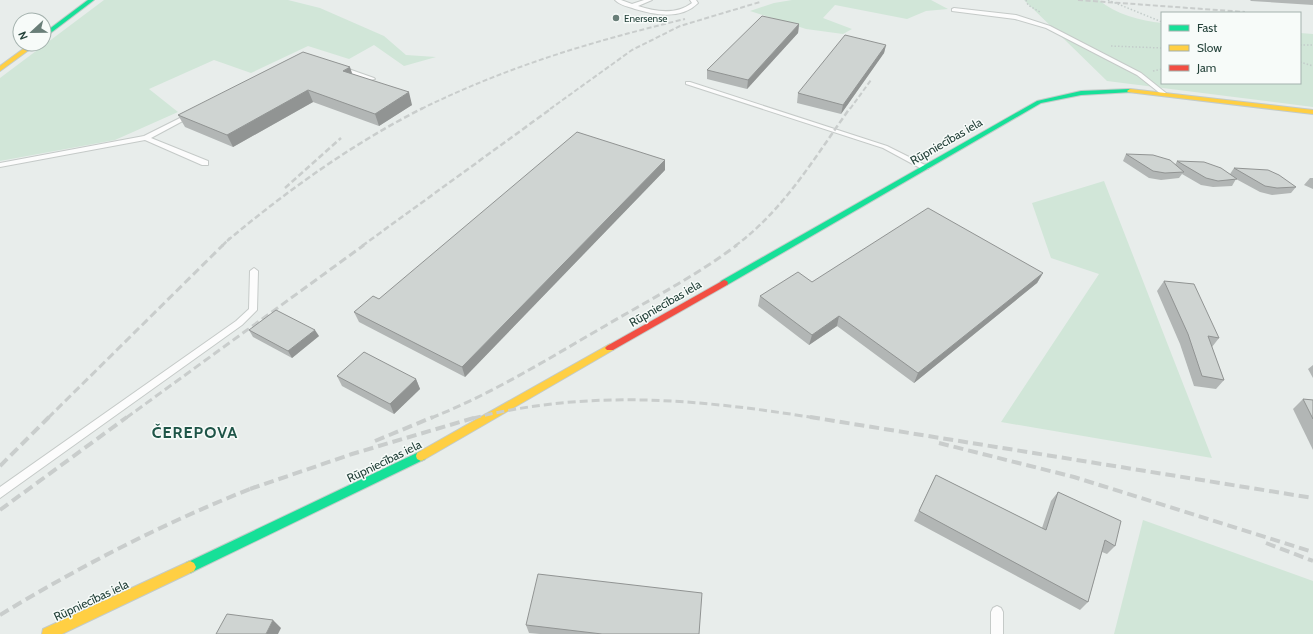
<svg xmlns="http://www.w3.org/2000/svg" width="1313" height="634" font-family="Cabin,sans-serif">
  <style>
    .green { fill: #d1e6d8 }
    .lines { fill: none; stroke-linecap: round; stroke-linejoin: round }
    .lane-casing { stroke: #c5cac8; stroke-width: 2 }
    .fast-casing { stroke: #c3cbc8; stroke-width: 2 }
    .slow-casing { stroke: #c3cbc8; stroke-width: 2 }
    .jam-casing { stroke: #c3cbc8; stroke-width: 2 }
    .path { stroke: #c3ccca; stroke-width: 1.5; stroke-dasharray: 1.5 2; stroke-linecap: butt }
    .lane { fill: #fcfcfc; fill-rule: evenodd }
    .fast { fill: #16e098; fill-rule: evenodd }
    .slow { fill: #ffcf43; fill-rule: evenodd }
    .jam { fill: #f24e42; fill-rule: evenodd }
    .rail-far3 { stroke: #c9cdcc; stroke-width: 2; stroke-dasharray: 5 2.5; stroke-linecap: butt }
    .rail-far2 { stroke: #c9cdcc; stroke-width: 2.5; stroke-dasharray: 6 3; stroke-linecap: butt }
    .rail-far1 { stroke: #c9cdcc; stroke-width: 3; stroke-dasharray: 8 4; stroke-linecap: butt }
    .rail { stroke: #c9cdcc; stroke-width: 4; stroke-dasharray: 10 5; stroke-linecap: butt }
    .wall { fill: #b2b6b5 }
    .shaded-wall { fill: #919493 }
    .building { fill: #cfd4d2; stroke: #919493 }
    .poi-dot { fill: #697e78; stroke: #f7fbf9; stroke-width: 1.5 }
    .labels { text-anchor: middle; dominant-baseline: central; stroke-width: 3; stroke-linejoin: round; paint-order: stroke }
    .far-poi-label { font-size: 10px; fill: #24423a; stroke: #f7fbf9; text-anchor: start }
    .street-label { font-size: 12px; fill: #24423a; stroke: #f7fbf9 }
    .district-label { font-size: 16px; font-weight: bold; letter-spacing: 1px; fill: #1f5548; stroke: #f7fbf9 }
  </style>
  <rect width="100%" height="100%" fill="#e8edeb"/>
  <!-- green -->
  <g class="green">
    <path d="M 104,0 L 288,0 L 320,8 L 384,36 L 406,55 L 436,57 L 404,66 L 374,45 L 349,59 L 308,46 L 251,73 L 214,60 L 149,89 L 178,112 L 115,140 L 0,161 L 0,78 Z"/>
    <path d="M 792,0 L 931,0 L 948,9 L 926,11 L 907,19 L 835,5 L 823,18 L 852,29 L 843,34 L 806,29 L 750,11 L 774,3 Z"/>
    <path d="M 1024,0 L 1099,0 C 1115,14 1141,21 1162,23 L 1162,83 L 1300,83 L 1300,33 L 1313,34 L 1313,107 L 1107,81 Z"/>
    <path d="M 1104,181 L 1212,458 L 1001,422 L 1099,274 L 1051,258 L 1032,203 Z"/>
    <path d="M 1143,520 L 1313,581 L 1313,634 L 1114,634 Z"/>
  </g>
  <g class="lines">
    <!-- lane casing -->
    <g class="lane-casing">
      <g id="lane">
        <path d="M 615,0 L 621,0 L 632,4 L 644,0 L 652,0 L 638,6 C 656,12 676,15 692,3 L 690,0 L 696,0 L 698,3 C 681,20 655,15 635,9 C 628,6 621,6 615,0 Z"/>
        <path d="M 954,8 L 1016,15 L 1050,26 L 1141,73 L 1166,93 L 1161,94 L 1137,75 L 1046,28 L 1015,19 L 952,11 L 952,9 Z"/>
        <path d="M 340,66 L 374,78 L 375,79 L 370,80 L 338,69 L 338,67 Z"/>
        <path d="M 686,82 L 690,82 L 887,146 L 929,167 L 928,169 L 922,169 L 883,148 L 686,84 Z"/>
        <path d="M 190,113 L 193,115 L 192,116 L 151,138 L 208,161 L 208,165 L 202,165 L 145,140 L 0,167 L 0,163 L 144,136 Z"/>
        <path d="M 254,268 L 258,271 L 257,310 L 242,325 L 0,498 L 0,487 L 236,321 L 249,309 L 250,271 Z"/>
        <path d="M 997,606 L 1001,608 L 1003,612 L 1003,634 L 991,634 L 991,612 L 993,608 Z"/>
      </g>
    </g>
    <!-- fast casing -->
    <g class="fast-casing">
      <g id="fast">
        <path d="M 88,0 L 94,0 L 44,38 L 44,33 Z"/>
        <path d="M 1130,89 L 1133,91 L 1132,92 L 1081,95 L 1041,103 L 727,285 L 721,285 L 720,283 L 721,281 L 1037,101 L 1081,91 Z"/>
        <path d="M 421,451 L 425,453 L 426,456 L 425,459 L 194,571 L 190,573 L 186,571 L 184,567 L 186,563 Z"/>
      </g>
    </g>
    <!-- slow casing -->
    <g class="slow-casing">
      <g id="slow">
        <path d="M 30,44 L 37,44 L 0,71 L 0,66 Z"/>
        <path d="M 1130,89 L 1313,110 L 1313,114 L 1128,92 L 1127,91 Z"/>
        <path d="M 610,344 L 613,346 L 615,348 L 613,350 L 425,459 L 421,461 L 417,459 L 416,456 L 417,453 Z"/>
        <path d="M 190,561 L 194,563 L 196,567 L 194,571 L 62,634 L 42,634 L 43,629 Z"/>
      </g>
    </g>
    <!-- jam casing -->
    <g class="jam-casing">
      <path id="jam" d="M 724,280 L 727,281 L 728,283 L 727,285 L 613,350 L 607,350 L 605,348 L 607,346 Z"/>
    </g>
    <!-- path -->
    <g class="path">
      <path d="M 1026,0 L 1028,5 L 1040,12"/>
      <path d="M 1108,0 L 1162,22"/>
      <path d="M 1300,45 L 1313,45"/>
      <path d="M 1111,46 L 1162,48"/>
      <path d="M 1300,62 L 1313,66"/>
      <path d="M 1153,71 L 1162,69"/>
    </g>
    <!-- lane -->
    <use href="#lane" class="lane"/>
    <!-- fast -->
    <use href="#fast" class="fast"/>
    <!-- slow -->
    <use href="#slow" class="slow"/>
    <!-- jam -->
    <use href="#jam" class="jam"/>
    <!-- rail-far3 -->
    <g class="rail-far3">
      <path d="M 1078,0 L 1245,12"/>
      <path d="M 421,109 C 509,66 590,42 685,19"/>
      <path d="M 550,109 L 632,50 L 680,26 L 760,2"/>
      <path d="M 850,109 L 871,80"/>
    </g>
    <!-- rail-far2 -->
    <g class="rail-far2">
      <path d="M 285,188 L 341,138"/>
      <path d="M 227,241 C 288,190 352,144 423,108"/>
      <path d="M 222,246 L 230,238"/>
      <path d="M 362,246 L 552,108"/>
      <path d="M 735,246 C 784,210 815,157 850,108"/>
    </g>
    <!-- rail-far1 -->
    <g class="rail-far1">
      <path d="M 48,418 L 223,245"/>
      <path d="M 126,418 L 364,245"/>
      <path d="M 431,418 C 494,393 551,357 610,323 C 653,298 697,275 737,245"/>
      <path d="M 473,418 C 592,389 696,399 816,418"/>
    </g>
    <!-- rail -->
    <g class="rail">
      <path d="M 810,417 L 1313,498"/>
      <path d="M 375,441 L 433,417"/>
      <path d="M 939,443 L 1074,477 L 1313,552"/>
      <path d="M 0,466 L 49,417"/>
      <path d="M 250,489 L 352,454 L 477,417"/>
      <path d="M 0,510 L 127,417"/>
      <path d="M 1266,543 L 1313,561"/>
      <path d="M 0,615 C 82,565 166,522 255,487"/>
    </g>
  </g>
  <!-- wall -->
  <g class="wall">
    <path d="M 1250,0 L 1313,0 L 1313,5 L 1251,1 Z"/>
    <path d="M 799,24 L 798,33 L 747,89 L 707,79 L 707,70 Z"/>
    <path d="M 886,45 L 884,53 L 841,114 L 797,103 L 798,93 Z"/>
    <path d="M 353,74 L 412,105 L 379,126 L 313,102 L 233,147 L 185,127 L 178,115 Z"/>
    <path d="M 1126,154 L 1175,165 L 1177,161 L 1230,174 L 1234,168 L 1296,187 L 1291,193 L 1272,195 L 1260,192 L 1236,179 L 1232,186 L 1213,187 L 1201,185 L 1182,174 L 1179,178 L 1161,180 L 1149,178 L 1123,161 Z"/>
    <path d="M 665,170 L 465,377 L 359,322 L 354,312 L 379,299 Z"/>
    <path d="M 1310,178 L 1313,178 L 1313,189 L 1304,185 Z"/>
    <path d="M 1043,273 L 1037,283 L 914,383 L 837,326 L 809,345 L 758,306 L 760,296 L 812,282 Z"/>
    <path d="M 1164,281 L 1219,338 L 1212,347 L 1224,380 L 1216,389 L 1194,386 L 1180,344 L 1157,291 Z"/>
    <path d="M 249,330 L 319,336 L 292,358 L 253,337 Z"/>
    <path d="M 1313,365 L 1313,378 L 1308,369 Z"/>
    <path d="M 337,376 L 416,379 L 420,389 L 394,414 L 342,386 Z"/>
    <path d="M 1303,399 L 1313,400 L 1313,450 L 1293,409 Z"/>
    <path d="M 936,475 L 1042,528 L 1051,501 L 1058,492 L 1115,546 L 1107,554 L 1102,552 L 1088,602 L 1080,610 L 914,521 Z"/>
    <path d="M 526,625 L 699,634 L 540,634 L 529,633 Z"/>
  </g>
  <!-- shaded-wall -->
  <g class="shaded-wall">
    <path d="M 799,24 L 798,33 L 747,89 L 748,80 Z"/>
    <path d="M 886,45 L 884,53 L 841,114 L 843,105 Z"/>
    <path d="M 350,67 L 354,79 L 343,71 Z"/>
    <path d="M 308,90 L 313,102 L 233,147 L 227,135 Z"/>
    <path d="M 409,92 L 412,105 L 379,126 L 375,114 Z"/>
    <path d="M 665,160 L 665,170 L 465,377 L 462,367 Z"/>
    <path d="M 1043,273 L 1037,283 L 914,383 L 918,373 Z"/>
    <path d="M 839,316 L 837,326 L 809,345 L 812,335 Z"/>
    <path d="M 315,330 L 319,336 L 292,358 L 288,351 Z"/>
    <path d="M 416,379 L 420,389 L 394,414 L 390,404 Z"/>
    <path d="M 273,620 L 281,628 L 278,634 L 266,634 Z"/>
  </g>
  <!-- building -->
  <g class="building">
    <path d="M 762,16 L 799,24 L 748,80 L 707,70 Z"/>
    <path d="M 845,35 L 886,45 L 843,105 L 798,93 Z"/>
    <path d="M 303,52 L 350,67 L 343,71 L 409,92 L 375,114 L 308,90 L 227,135 L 178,115 Z"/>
    <path d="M 577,132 L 665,160 L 462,367 L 354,312 L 373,296 L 379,299 Z"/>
    <path d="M 1126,154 L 1153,155 L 1170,160 L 1184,172 L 1165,173 L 1153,171 Z"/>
    <path d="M 1177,161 L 1204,162 L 1221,168 L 1237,179 L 1218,181 L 1206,178 Z"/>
    <path d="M 1234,168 L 1268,170 L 1279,175 L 1296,187 L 1277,188 L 1265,186 Z"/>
    <path d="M 928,208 L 1043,273 L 918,373 L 839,316 L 812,335 L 760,296 L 798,272 L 812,282 Z"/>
    <path d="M 1164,281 L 1194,284 L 1219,338 L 1208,336 L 1224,380 L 1202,376 L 1188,334 Z"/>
    <path d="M 276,310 L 315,330 L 288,351 L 249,330 Z"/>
    <path d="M 364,352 L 416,379 L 390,404 L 337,376 Z"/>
    <path d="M 1303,399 L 1313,400 L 1313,419 Z"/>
    <path d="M 936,475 L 1046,530 L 1058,492 L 1121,521 L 1115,546 L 1105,540 L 1088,602 L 919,511 Z"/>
    <path d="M 538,574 L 702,593 L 699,634 L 602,634 L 526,625 Z"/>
    <path d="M 227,614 L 273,620 L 266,634 L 216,634 Z"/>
  </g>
  <!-- markers -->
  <circle class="poi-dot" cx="616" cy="18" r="4"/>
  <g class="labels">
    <!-- far-poi labels -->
    <g class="far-poi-label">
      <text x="624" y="18">Enersense</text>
    </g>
    <!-- street labels -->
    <g class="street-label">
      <text transform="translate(946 141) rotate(-30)">Rūpniecības iela</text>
      <text transform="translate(665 303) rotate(-30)">Rūpniecības iela</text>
      <text transform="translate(384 461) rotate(-26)">Rūpniecības iela</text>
      <text transform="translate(91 600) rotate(-25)">Rūpniecības iela</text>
    </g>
    <!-- district labels -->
    <g class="district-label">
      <text x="195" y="432">ČEREPOVA</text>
    </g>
  </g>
  <!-- legend -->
  <rect x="1161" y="12" width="140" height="72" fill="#f7fbf9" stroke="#a3b1ad"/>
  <rect x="1169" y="25" width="20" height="6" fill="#16e098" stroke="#a3b1ad"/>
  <text x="1197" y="32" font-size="12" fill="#24423a">Fast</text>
  <rect x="1169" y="45" width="20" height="6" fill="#ffcf43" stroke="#a3b1ad"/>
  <text x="1197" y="52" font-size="12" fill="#24423a">Slow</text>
  <rect x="1169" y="65" width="20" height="6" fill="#f24e42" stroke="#a3b1ad"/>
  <text x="1197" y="72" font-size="12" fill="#24423a">Jam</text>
  <!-- north arrow -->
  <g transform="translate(32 32) rotate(248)"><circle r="19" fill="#f7fbf9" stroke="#a3b1ad"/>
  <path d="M0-3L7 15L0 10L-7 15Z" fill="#697e78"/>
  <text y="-6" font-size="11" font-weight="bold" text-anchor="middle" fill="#24423a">N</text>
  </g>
</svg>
